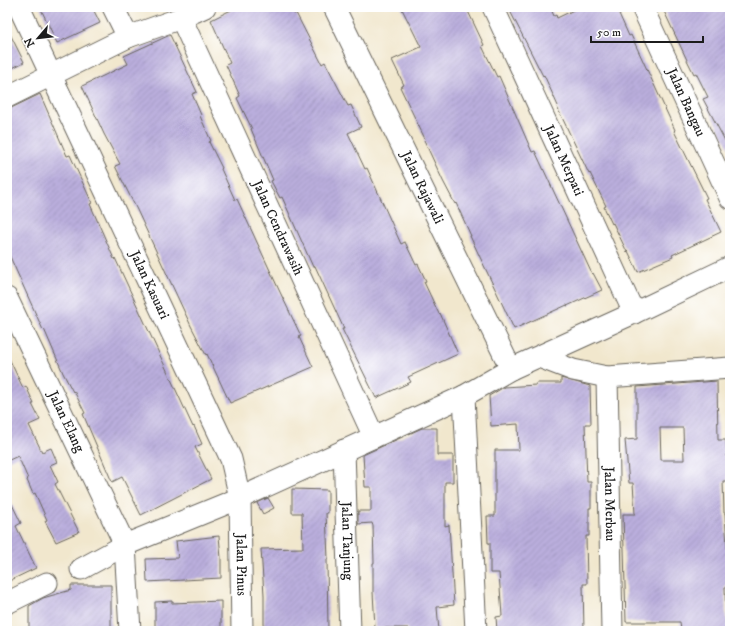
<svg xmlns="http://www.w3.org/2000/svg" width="737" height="638" font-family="'IM FELL DW Pica',serif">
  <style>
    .building { fill: url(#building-hatch); fill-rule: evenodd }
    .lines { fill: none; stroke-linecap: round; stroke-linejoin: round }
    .minor-casing { stroke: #67635a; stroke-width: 23 }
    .minor { stroke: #fff; stroke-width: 21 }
    .labels { text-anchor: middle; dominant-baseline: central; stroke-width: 3.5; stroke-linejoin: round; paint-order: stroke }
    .street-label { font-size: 14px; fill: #1c1c1c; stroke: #fff }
  </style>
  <defs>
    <pattern id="building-hatch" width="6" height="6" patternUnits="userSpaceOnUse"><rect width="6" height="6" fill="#baaedd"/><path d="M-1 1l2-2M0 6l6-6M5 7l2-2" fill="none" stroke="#9f95bd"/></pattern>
  </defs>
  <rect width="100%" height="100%" fill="#fff"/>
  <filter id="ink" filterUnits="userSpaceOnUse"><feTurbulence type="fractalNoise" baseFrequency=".025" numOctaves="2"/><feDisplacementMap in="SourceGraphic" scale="8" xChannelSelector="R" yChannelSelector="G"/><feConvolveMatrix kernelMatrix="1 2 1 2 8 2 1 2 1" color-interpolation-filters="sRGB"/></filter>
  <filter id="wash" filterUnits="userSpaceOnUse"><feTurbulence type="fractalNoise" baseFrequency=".012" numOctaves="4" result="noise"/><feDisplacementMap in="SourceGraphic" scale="16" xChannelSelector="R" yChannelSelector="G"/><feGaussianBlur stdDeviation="0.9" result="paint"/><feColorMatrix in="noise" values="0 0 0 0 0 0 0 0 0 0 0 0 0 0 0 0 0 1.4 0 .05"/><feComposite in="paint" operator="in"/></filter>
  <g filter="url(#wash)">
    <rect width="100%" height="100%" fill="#f1e7cd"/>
    <g id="blocks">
      <!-- building -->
      <g class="building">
        <path d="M 40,7 L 92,7 L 100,23 L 57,43 Z"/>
        <path d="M 237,7 L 291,7 L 294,14 L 296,13 L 322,64 L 325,62 L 348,106 L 351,105 L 361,127 L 348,133 L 365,169 L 367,168 L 401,244 L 405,242 L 416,265 L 418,264 L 426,281 L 424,282 L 439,314 L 440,313 L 458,354 L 408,377 L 411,382 L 376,398 L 342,329 L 344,329 L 315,266 L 313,267 L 282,197 L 280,198 L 271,181 L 273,180 L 251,129 L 252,129 L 237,98 L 240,96 L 226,65 L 230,63 L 211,20 Z"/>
        <path d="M 401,7 L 466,7 L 484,45 L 482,46 L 497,77 L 499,76 L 532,152 L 535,151 L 592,274 L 593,273 L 602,290 L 567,306 L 567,305 L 514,329 L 470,236 L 471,236 L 456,203 L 455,204 L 443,181 L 424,140 L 425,139 L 400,87 L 404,85 L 392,60 L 421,47 Z"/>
        <path d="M 508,7 L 550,7 L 554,16 L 556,15 L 557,18 L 580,7 L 616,7 L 629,36 L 631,35 L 675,130 L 674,131 L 707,198 L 705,199 L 721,232 L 672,255 L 673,257 L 638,272 L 628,251 L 627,252 L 613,223 L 612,224 L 604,207 L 606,206 L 590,173 L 589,174 L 557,107 L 558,106 L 544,75 L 543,76 Z"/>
        <path d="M 662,7 L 730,7 L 730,150 L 703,99 L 708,97 L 696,73 L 694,74 L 687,60 Z"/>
        <path d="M 7,28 L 24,62 L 7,71 Z"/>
        <path d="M 170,35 L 197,92 L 192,94 L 201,115 L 200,116 L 211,141 L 209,142 L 222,168 L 221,169 L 235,200 L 237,199 L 279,290 L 301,336 L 299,337 L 313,367 L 230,403 L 207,354 L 206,355 L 191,326 L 137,210 L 115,166 L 120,164 L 104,134 L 82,86 L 128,64 L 124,56 Z"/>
        <path d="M 40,94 L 67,156 L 70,155 L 92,203 L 90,204 L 114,259 L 115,258 L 193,427 L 194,426 L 202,444 L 195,447 L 211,479 L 141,515 L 122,477 L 112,482 L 83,414 L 85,413 L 74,391 L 73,392 L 63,373 L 44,329 L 43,330 L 7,250 L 7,110 Z"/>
        <path d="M 7,354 L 23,388 L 26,386 L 34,404 L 32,404 L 40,420 L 29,425 L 42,452 L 51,448 L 57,462 L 50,465 L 58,482 L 55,484 L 79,532 L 56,542 L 45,521 L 47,520 L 35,493 L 33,494 L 27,480 L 28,479 L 18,456 L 7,461 Z"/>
        <path d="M 561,378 L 590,386 L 591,424 L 585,424 L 587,482 L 591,482 L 591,508 L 589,508 L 589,536 L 586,536 L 587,584 L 583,584 L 584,631 L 497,631 L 496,617 L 502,616 L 499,573 L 490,573 L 490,543 L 488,543 L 487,516 L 495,516 L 495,450 L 519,450 L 518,424 L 491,426 L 489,396 L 504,387 L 536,385 L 536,383 L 561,383 Z"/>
        <path d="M 717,381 L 718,440 L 726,440 L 727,460 L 728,481 L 723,481 L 724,513 L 725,513 L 728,564 L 727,587 L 725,587 L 726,619 L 728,619 L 728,631 L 681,631 L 680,622 L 626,622 L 623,514 L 635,514 L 633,483 L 629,483 L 625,440 L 637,439 L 637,387 ZM 660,428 L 683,428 L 684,460 L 661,460 Z"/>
        <path d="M 422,428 L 437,428 L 437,455 L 453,455 L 453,482 L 445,482 L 445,526 L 449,525 L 454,605 L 437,607 L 439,631 L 408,631 L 408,628 L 375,628 L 373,592 L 373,563 L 374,563 L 373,526 L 372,523 L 358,524 L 358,511 L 371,511 L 371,487 L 365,487 L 363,455 Z"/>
        <path d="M 292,489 L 328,490 L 328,513 L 326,513 L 328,559 L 327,559 L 328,630 L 264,631 L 264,595 L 261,549 L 303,548 L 302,513 L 292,513 Z"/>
        <path d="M 7,494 L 21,523 L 16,526 L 36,568 L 7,582 Z"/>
        <path d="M 268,498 L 274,508 L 263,514 L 257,503 Z"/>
        <path d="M 219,536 L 221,558 L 221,578 L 147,582 L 146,559 L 178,558 L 176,541 Z"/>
        <path d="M 71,585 L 111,585 L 111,631 L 29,631 L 29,606 L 43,598 L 71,590 Z"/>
        <path d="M 172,601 L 172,603 L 221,601 L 221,630 L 155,631 L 155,602 Z"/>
      </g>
    </g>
  </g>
  <g filter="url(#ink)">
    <use href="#blocks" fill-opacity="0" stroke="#67635a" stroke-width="1"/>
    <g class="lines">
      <!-- minor casing -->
      <g class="minor-casing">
        <g id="minor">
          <path id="s1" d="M 19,7 L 231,459 L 240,498 L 242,631"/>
          <path d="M 113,7 L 128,37"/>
          <path id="s2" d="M 334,7 L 511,369"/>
          <path id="s3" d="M 493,7 L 634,313"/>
          <path id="s4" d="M 642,7 L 730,198"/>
          <path id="s5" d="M 181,18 L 374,437"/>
          <path d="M 7,97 L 128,37 L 181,18 L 205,7"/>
          <path id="s6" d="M 7,298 L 125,545 L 130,631"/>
          <path d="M 539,357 L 573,370 L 607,377 L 730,368"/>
          <path id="s7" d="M 607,377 L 612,631"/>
          <path d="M 464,396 L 476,631"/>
          <path id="s8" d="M 344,450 L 350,631"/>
          <path d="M 81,569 L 125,545 L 240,498 L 464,396 L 511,369 L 634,313 L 730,267"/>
          <path d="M 7,603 L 47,583"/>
        </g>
      </g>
      <!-- minor -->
      <use href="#minor" class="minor"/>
    </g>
  </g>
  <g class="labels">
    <!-- street labels -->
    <g class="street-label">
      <text stroke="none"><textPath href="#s4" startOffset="105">Jalan Bangau</textPath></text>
      <text stroke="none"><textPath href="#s3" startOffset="169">Jalan Merpati</textPath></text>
      <text stroke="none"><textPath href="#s2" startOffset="201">Jalan Rajawali</textPath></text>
      <text stroke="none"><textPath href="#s5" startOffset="231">Jalan Cendrawasih</textPath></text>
      <text stroke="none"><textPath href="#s1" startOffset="307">Jalan Kasuari</textPath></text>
      <text stroke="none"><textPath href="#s6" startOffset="137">Jalan Elang</textPath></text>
      <text stroke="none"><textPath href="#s7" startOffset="127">Jalan Merbau</textPath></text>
      <text stroke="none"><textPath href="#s8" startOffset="91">Jalan Tanjung</textPath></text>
      <text stroke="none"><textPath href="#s1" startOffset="606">Jalan Pinus</textPath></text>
    </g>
  </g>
  <!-- margin -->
  <rect width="737" height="638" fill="none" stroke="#fff" stroke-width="24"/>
  <!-- north arrow -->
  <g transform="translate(38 38) rotate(242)" stroke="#ffffff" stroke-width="3" paint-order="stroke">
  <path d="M0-3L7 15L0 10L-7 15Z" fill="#1c1c1c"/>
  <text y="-6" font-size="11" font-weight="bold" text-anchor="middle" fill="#1c1c1c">N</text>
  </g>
  <!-- scale -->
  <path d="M591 36v6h112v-6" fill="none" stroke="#1c1c1c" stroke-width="2"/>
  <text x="597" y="36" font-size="12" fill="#1c1c1c" stroke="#ffffff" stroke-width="3" paint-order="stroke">50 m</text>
</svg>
